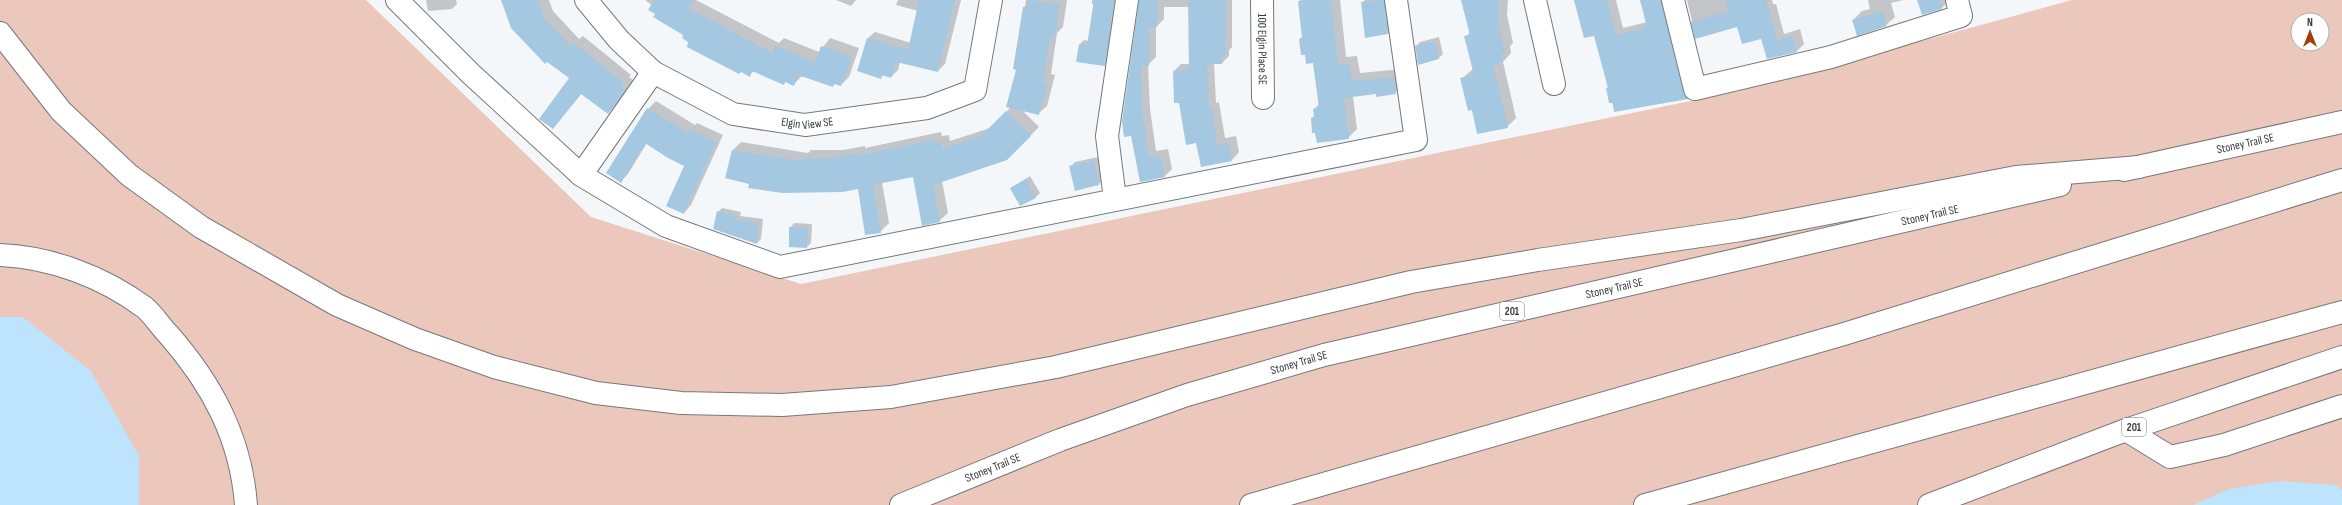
<svg xmlns="http://www.w3.org/2000/svg" width="2342" height="505" font-family="'Sofia Sans Condensed',sans-serif">
  <style>
    .green { fill: #ebc8bb; fill-rule: evenodd }
    .water { fill: #bde3fd }
    .shadow { fill: #0003 }
    .building { fill: #a4c8e2 }
    .lines { fill: none; stroke-linecap: round; stroke-linejoin: round }
    .minor-casing { stroke: #75787a; stroke-width: 24 }
    .highway-casing { stroke: #75787a; stroke-width: 24 }
    .minor { stroke: #fff; stroke-width: 22 }
    .highway { stroke: #fff; stroke-width: 22 }
    .labels { text-anchor: middle; dominant-baseline: central; stroke-width: 3.5; stroke-linejoin: round; paint-order: stroke }
    .shield { fill: #fff; stroke: #727474; stroke-width: 1 }
    .shield-label { font-size: 11px; font-weight: bold; fill: #363838 }
    .street-label { font-size: 12px; fill: #363838; stroke: #fff }
  </style>
  <rect width="100%" height="100%" fill="#f4f7fa"/>
  <!-- green -->
  <path class="green" d="M 0,0 L 366,0 L 591,217 L 801,284 L 1739,91 L 2072,0 L 2342,0 L 2342,505 L 0,505 ZM 2298,20 L 2322,20 L 2322,44 L 2298,44 Z"/>
  <!-- water -->
  <g class="water">
    <path d="M 0,317 L 23,317 L 91,371 L 139,456 L 139,505 L 0,505 Z"/>
    <path d="M 2280,481 L 2336,485 L 2342,490 L 2342,505 L 2193,505 L 2229,489 Z"/>
  </g>
  <!-- shadow -->
  <g class="shadow">
    <path d="M 426,0 L 456,0 L 457,4 L 452,9 L 428,11 Z"/>
    <path d="M 502,0 L 549,0 L 553,11 L 579,39 L 583,36 L 631,75 L 629,77 L 633,80 L 617,104 L 608,113 L 582,93 L 553,128 L 570,78 Z"/>
    <path d="M 645,0 L 696,0 L 779,43 L 784,38 L 819,52 L 830,38 L 859,48 L 849,77 L 841,85 L 835,83 L 833,86 L 802,76 L 793,85 L 786,81 L 783,84 L 754,71 L 749,75 L 689,42 L 685,35 L 656,13 L 652,5 Z"/>
    <path d="M 836,0 L 856,0 L 851,6 Z"/>
    <path d="M 898,0 L 961,0 L 945,64 L 938,71 L 900,62 L 898,70 L 891,77 L 884,75 L 881,77 L 868,38 L 875,32 L 911,43 L 918,11 L 896,5 Z"/>
    <path d="M 1026,0 L 1067,0 L 1063,27 L 1057,33 L 1051,74 L 1055,75 L 1047,106 L 1038,114 L 1022,110 L 1039,127 L 1006,160 L 942,181 L 948,213 L 939,221 L 914,176 L 882,182 L 889,223 L 880,232 L 858,188 L 750,184 L 732,151 L 741,142 L 808,153 L 811,150 L 843,150 L 865,146 L 865,148 L 941,132 L 942,136 L 949,135 L 950,141 L 990,128 L 1011,107 L 1017,69 L 1014,68 Z"/>
    <path d="M 1092,0 L 1117,0 L 1108,61 L 1104,65 L 1080,44 L 1084,40 L 1089,41 L 1094,5 L 1092,4 Z"/>
    <path d="M 1140,0 L 1232,0 L 1232,47 L 1229,50 L 1229,56 L 1222,63 L 1214,63 L 1216,103 L 1219,102 L 1225,138 L 1236,136 L 1239,152 L 1232,160 L 1197,142 L 1174,71 L 1181,64 L 1190,64 L 1189,7 L 1164,7 L 1164,19 L 1156,27 L 1156,57 L 1148,65 L 1150,109 L 1156,151 L 1168,149 L 1172,169 L 1164,177 L 1141,181 Z"/>
    <path d="M 1300,0 L 1340,0 L 1346,57 L 1357,56 L 1360,73 L 1402,69 L 1404,85 L 1395,93 L 1377,93 L 1353,96 L 1357,129 L 1348,138 L 1312,118 L 1315,115 L 1314,109 L 1320,103 L 1314,62 L 1306,54 L 1300,39 L 1303,36 Z"/>
    <path d="M 1365,0 L 1388,0 L 1392,29 L 1388,34 L 1362,3 Z"/>
    <path d="M 1463,0 L 1508,0 L 1507,15 L 1513,43 L 1510,46 L 1511,53 L 1503,62 L 1516,118 L 1507,127 L 1473,109 L 1461,79 L 1473,69 L 1466,37 L 1470,32 Z"/>
    <path d="M 1574,0 L 1616,0 L 1623,28 L 1647,22 L 1640,0 L 1669,0 L 1695,91 L 1687,98 L 1615,111 L 1607,88 L 1608,87 L 1595,34 L 1585,37 Z"/>
    <path d="M 1687,0 L 1772,0 L 1773,4 L 1776,4 L 1784,34 L 1800,29 L 1804,44 L 1797,51 L 1761,38 L 1738,26 L 1696,38 Z"/>
    <path d="M 1868,0 L 1903,0 L 1891,3 L 1895,17 L 1886,25 L 1853,20 L 1862,11 L 1870,9 Z"/>
    <path d="M 1920,0 L 1945,0 L 1946,4 L 1942,8 L 1922,14 Z"/>
    <path d="M 1439,37 L 1443,54 L 1439,58 L 1416,46 L 1420,42 Z"/>
    <path d="M 656,101 L 695,125 L 697,123 L 723,135 L 691,205 L 684,213 L 686,165 L 647,143 L 628,174 L 621,181 L 607,173 L 648,109 Z"/>
    <path d="M 1098,157 L 1103,180 L 1099,184 L 1071,166 L 1075,162 Z"/>
    <path d="M 1030,176 L 1040,193 L 1036,197 L 1011,188 Z"/>
    <path d="M 722,208 L 741,212 L 740,216 L 763,219 L 761,239 L 757,243 L 718,212 Z"/>
    <path d="M 794,223 L 812,224 L 811,243 L 807,247 L 790,228 Z"/>
  </g>
  <!-- building -->
  <g class="building">
    <path d="M 501,0 L 538,0 L 545,20 L 571,47 L 574,43 L 624,83 L 622,86 L 626,89 L 608,114 L 581,94 L 553,129 L 539,119 L 569,78 L 547,62 L 545,64 L 511,28 Z"/>
    <path d="M 654,0 L 693,0 L 688,8 L 772,53 L 775,46 L 815,63 L 821,46 L 852,57 L 841,86 L 834,84 L 833,87 L 798,75 L 794,86 L 785,82 L 784,85 L 752,71 L 750,77 L 741,72 L 739,74 L 687,47 L 688,42 L 682,38 L 683,35 L 653,17 L 655,14 L 648,10 Z"/>
    <path d="M 919,0 L 955,0 L 938,72 L 896,62 L 891,78 L 882,75 L 881,79 L 857,71 L 867,38 L 908,50 Z"/>
    <path d="M 1029,0 L 1060,4 L 1055,37 L 1050,37 L 1043,83 L 1047,84 L 1039,115 L 1006,107 L 1016,70 L 1013,69 L 1023,7 L 1027,7 Z"/>
    <path d="M 1094,0 L 1114,0 L 1105,66 L 1076,62 L 1079,44 L 1087,45 Z"/>
    <path d="M 1139,0 L 1157,0 L 1157,27 L 1149,27 L 1149,66 L 1141,66 L 1143,117 L 1149,158 L 1161,156 L 1165,177 L 1140,182 L 1131,136 L 1124,137 L 1122,121 Z"/>
    <path d="M 1188,0 L 1226,1 L 1225,55 L 1222,55 L 1222,64 L 1207,64 L 1209,109 L 1212,108 L 1217,145 L 1228,143 L 1232,161 L 1201,167 L 1196,143 L 1186,145 L 1179,103 L 1174,103 L 1173,71 L 1189,70 Z"/>
    <path d="M 1331,0 L 1338,65 L 1349,64 L 1352,81 L 1394,77 L 1396,94 L 1376,97 L 1376,94 L 1344,98 L 1349,139 L 1317,143 L 1315,133 L 1312,133 L 1311,118 L 1314,117 L 1313,109 L 1319,108 L 1313,63 L 1306,64 L 1305,55 L 1301,55 L 1299,39 L 1302,38 L 1298,1 Z"/>
    <path d="M 1384,0 L 1388,34 L 1365,38 L 1361,2 Z"/>
    <path d="M 1461,0 L 1497,0 L 1500,13 L 1498,14 L 1500,23 L 1498,23 L 1505,53 L 1501,53 L 1503,62 L 1493,65 L 1508,128 L 1477,134 L 1472,110 L 1468,111 L 1460,78 L 1474,75 L 1464,36 L 1470,35 Z"/>
    <path d="M 1574,0 L 1607,0 L 1616,35 L 1647,27 L 1640,0 L 1661,0 L 1683,92 L 1688,99 L 1614,112 L 1613,103 L 1609,103 L 1606,88 L 1608,88 L 1594,36 L 1584,38 Z"/>
    <path d="M 1726,0 L 1766,0 L 1777,41 L 1792,36 L 1797,52 L 1767,59 L 1761,39 L 1742,44 L 1737,27 L 1695,39 L 1691,22 L 1729,11 Z"/>
    <path d="M 1917,0 L 1940,0 L 1942,9 L 1922,15 Z"/>
    <path d="M 1882,11 L 1887,26 L 1857,36 L 1852,20 Z"/>
    <path d="M 1435,41 L 1439,59 L 1418,65 L 1415,46 Z"/>
    <path d="M 647,108 L 688,133 L 689,130 L 716,142 L 684,214 L 666,206 L 684,166 L 668,158 L 645,143 L 621,183 L 606,173 Z"/>
    <path d="M 1006,111 L 1031,136 L 1007,160 L 933,185 L 940,222 L 922,226 L 913,177 L 873,185 L 881,233 L 865,235 L 858,189 L 843,192 L 782,193 L 748,188 L 749,184 L 725,178 L 732,150 L 802,161 L 802,158 L 833,158 L 857,153 L 857,156 L 933,140 L 934,144 L 941,142 L 942,149 L 981,136 Z"/>
    <path d="M 1094,161 L 1099,185 L 1075,191 L 1069,166 Z"/>
    <path d="M 1026,179 L 1036,198 L 1020,206 L 1010,188 Z"/>
    <path d="M 717,211 L 737,216 L 736,220 L 759,223 L 757,244 L 713,229 Z"/>
    <path d="M 789,227 L 808,228 L 807,248 L 789,247 Z"/>
  </g>
  <g class="lines">
    <!-- minor casing -->
    <g class="minor-casing">
      <g id="minor">
        <path d="M 397,0 L 471,74 L 581,175 L 666,226 L 780,267 L 1416,140 L 1396,0"/>
        <path id="s1" d="M 586,0 L 619,40 L 653,72 L 733,114 L 805,125 L 927,108 L 975,90 L 991,0"/>
        <path id="s2" d="M 1262,0 L 1263,98"/>
        <path d="M 1535,0 L 1554,84"/>
        <path d="M 1673,0 L 1695,89 L 1831,57 L 1961,16 L 1957,0"/>
        <path d="M 581,175 L 653,72"/>
        <path d="M 1115,199 L 1107,136 L 1127,0"/>
        <path d="M 2126,430 L 2170,457 L 2224,445 L 2342,406"/>
      </g>
    </g>
    <!-- highway casing -->
    <g class="highway-casing">
      <g id="highway">
        <path d="M 0,33 L 61,111 L 129,175 L 201,227 L 337,305 L 415,339 L 494,367 L 596,393 L 681,403 L 782,405 L 891,397 L 1056,367 L 1411,282 L 1538,260 L 1741,230 L 2016,177 L 2139,167"/>
        <path id="s3" d="M 2124,170 L 2342,122"/>
        <path d="M 0,255 C 51,257 103,277 144,307 C 153,314 160,326 168,334 C 212,384 241,438 246,505"/>
        <path id="s4" d="M 901,505 L 1060,440 L 1187,395 L 1324,355 L 2060,185"/>
        <path d="M 1251,505 L 1844,334 L 2342,180"/>
        <path d="M 1645,505 L 2342,312"/>
        <path d="M 1929,505 L 2126,430 L 2342,357"/>
      </g>
    </g>
    <!-- minor -->
    <use href="#minor" class="minor"/>
    <!-- highway -->
    <use href="#highway" class="highway"/>
  </g>
  <g class="labels">
    <!-- shield labels -->
    <g class="shield">
      <rect x="1500" y="302" width="24" height="18" rx="3"/>
      <rect x="2122" y="418" width="24" height="18" rx="3"/>
    </g>
    <g class="shield-label">
      <text x="1512" y="311">201</text>
      <text x="2134" y="427">201</text>
    </g>
    <!-- street labels -->
    <g class="street-label">
      <text stroke="none"><textPath href="#s2" startOffset="49">100 Elgin Place SE</textPath></text>
      <text stroke="none"><textPath href="#s1" startOffset="264">Elgin View SE</textPath></text>
      <text stroke="none"><textPath href="#s3" startOffset="124">Stoney Trail SE</textPath></text>
      <text stroke="none"><textPath href="#s4" startOffset="1071">Stoney Trail SE</textPath></text>
      <text stroke="none"><textPath href="#s4" startOffset="747">Stoney Trail SE</textPath></text>
      <text stroke="none"><textPath href="#s4" startOffset="423">Stoney Trail SE</textPath></text>
      <text stroke="none"><textPath href="#s4" startOffset="99">Stoney Trail SE</textPath></text>
    </g>
  </g>
  <!-- north arrow -->
  <g transform="translate(2310 32)"><circle r="19" fill="#ffffff" stroke="#afafaf"/>
  <path d="M0-3L7 15L0 10L-7 15Z" fill="#a23e0a"/>
  <text y="-6" font-size="11" font-weight="bold" text-anchor="middle" fill="#363838">N</text>
  </g>
</svg>
